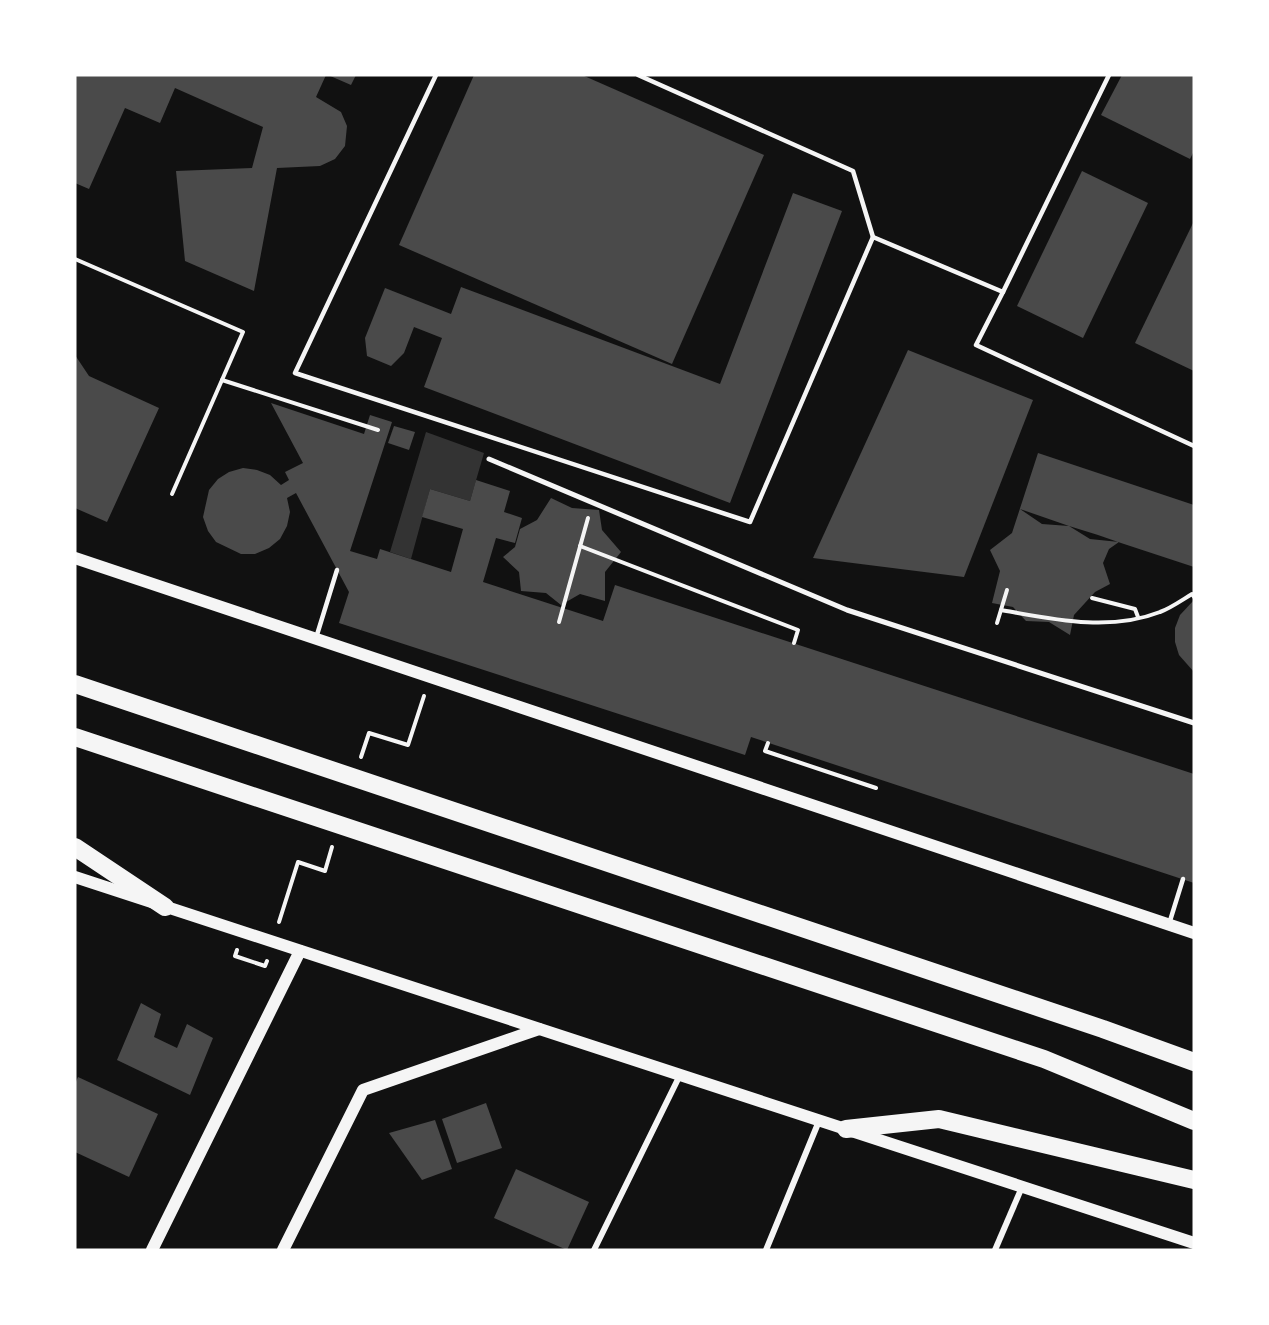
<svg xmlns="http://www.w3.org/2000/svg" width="1269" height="1325" font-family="'Roboto Serif',serif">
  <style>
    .water { fill: #333 }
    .building { fill: #4a4a4a; fill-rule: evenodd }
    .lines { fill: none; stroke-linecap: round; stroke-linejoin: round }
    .path { stroke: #f5f5f5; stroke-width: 4 }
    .service { stroke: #f5f5f5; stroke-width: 4.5 }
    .pedestrian { stroke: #f5f5f5; stroke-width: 5 }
    .minor { stroke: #f5f5f5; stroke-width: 6 }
    .secondary { stroke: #f5f5f5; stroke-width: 12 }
    .motorway { stroke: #f5f5f5; stroke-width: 18 }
  </style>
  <rect width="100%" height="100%" fill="#111"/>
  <!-- water -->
  <path class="water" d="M 426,432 L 484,453 L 470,501 L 430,489 L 411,559 L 390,552 Z"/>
  <!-- building -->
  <g class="building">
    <path d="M 75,75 L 326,75 L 316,97 L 341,112 L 347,126 L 345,146 L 335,159 L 320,166 L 277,168 L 254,291 L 185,261 L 176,171 L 252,168 L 263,127 L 175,88 L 160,123 L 125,108 L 89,189 L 75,183 Z"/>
    <path d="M 328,75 L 356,75 L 351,85 Z"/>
    <path d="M 474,75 L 582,75 L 764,155 L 672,364 L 399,245 Z"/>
    <path d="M 1122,75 L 1194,75 L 1194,151 L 1190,159 L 1101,115 Z"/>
    <path d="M 1082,171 L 1148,203 L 1083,338 L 1017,306 Z"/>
    <path d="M 793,193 L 842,211 L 730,503 L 424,387 L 442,338 L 414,327 L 404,353 L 391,366 L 367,356 L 365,338 L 385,288 L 451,314 L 461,287 L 720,384 Z"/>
    <path d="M 1194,221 L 1194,371 L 1135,343 Z"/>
    <path d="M 908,350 L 1033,400 L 964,577 L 813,558 Z"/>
    <path d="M 75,355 L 89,376 L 159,408 L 107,522 L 75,508 Z"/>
    <path d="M 271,403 L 364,434 L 370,415 L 392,422 L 350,551 L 377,559 L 380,549 L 451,572 L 463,529 L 422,517 L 430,489 L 470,501 L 476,480 L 510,491 L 504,512 L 522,518 L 515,543 L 496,538 L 483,582 L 603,621 L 615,585 L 1194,774 L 1194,883 L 751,737 L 745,755 L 339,623 L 349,592 L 296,493 L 287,498 L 290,512 L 287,526 L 280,539 L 269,548 L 255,554 L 241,554 L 216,542 L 208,531 L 203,517 L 209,490 L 218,479 L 229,472 L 243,468 L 257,470 L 270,475 L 281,485 L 289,480 L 285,472 L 303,463 Z"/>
    <path d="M 394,426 L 415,432 L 409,450 L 388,443 Z"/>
    <path d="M 1038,453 L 1194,505 L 1194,567 L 1121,543 L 1098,535 L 1069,526 L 1090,539 L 1119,542 L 1109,549 L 1103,563 L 1110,584 L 1095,592 L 1074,615 L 1070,635 L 1049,622 L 1026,621 L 1013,607 L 992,603 L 1000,571 L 990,550 L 1012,533 ZM 1020,509 L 1069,526 L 1042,524 Z"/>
    <path d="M 551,498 L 572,508 L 599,510 L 602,530 L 621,552 L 605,572 L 605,601 L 580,594 L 561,605 L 546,593 L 521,591 L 519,572 L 503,557 L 515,547 L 520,529 L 537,520 Z"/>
    <path d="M 1194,600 L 1194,672 L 1179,655 L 1175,642 L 1175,628 L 1180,615 Z"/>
    <path d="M 141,1003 L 161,1014 L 154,1037 L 177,1048 L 187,1024 L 213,1038 L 190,1095 L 117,1060 Z"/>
    <path d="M 78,1077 L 158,1114 L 129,1177 L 75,1152 L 75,1084 Z"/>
    <path d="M 486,1103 L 502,1148 L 457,1163 L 442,1119 Z"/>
    <path d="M 435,1120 L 452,1169 L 422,1180 L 389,1133 Z"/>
    <path d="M 516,1169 L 589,1202 L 567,1250 L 494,1218 Z"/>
  </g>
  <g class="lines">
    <!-- path -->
    <g class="path">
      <path d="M 75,259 L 243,332 L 222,380 L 378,430"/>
      <path d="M 172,494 L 222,380"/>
      <path d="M 580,546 L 798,630 L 794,643"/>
      <path d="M 1092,598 L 1135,609 L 1138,617"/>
      <path d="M 1001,610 C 1052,619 1109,632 1160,612 C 1171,608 1182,600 1192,594 L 1194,597"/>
      <path d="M 559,622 L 588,518"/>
      <path d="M 997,623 L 1007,590"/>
      <path d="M 768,743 L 765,751 L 876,788"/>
      <path d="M 361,757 L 369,733 L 408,745 L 424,696"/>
      <path d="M 279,922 L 298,862 L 325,871 L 332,847"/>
      <path d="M 237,950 L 235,956 L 265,966 L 267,961"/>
    </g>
    <!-- service -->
    <g class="service">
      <path d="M 436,75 L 295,373 L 750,522 L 873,237 L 1003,292 L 1109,75"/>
      <path d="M 638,75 L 853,171 L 873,237"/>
      <path d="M 1003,292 L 976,345 L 1194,446"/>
      <path d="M 316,638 L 337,570"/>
      <path d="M 1169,924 L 1183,879"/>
    </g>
    <!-- pedestrian -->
    <path class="pedestrian" d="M 489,459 L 847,610 L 1194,723"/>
    <!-- minor -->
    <g class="minor">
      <path d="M 594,1250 L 680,1075"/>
      <path d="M 766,1250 L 819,1121"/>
      <path d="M 995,1250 L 1022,1187"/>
    </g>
    <!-- secondary -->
    <g class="secondary">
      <path d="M 75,558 L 1194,933"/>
      <path d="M 75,877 L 1194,1243"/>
      <path d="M 152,1250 L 300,951"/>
      <path d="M 283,1250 L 363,1090 L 539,1029"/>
    </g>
    <!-- motorway -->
    <g class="motorway">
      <path d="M 75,684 L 1103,1029 L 1194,1062"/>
      <path d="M 75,737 L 1044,1059 L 1194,1121"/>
      <path d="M 75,847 L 165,907"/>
      <path d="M 846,1129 L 939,1119 L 1194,1180"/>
    </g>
  </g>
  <!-- border -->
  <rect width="1269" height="1325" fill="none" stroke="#ffffff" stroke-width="153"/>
</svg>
